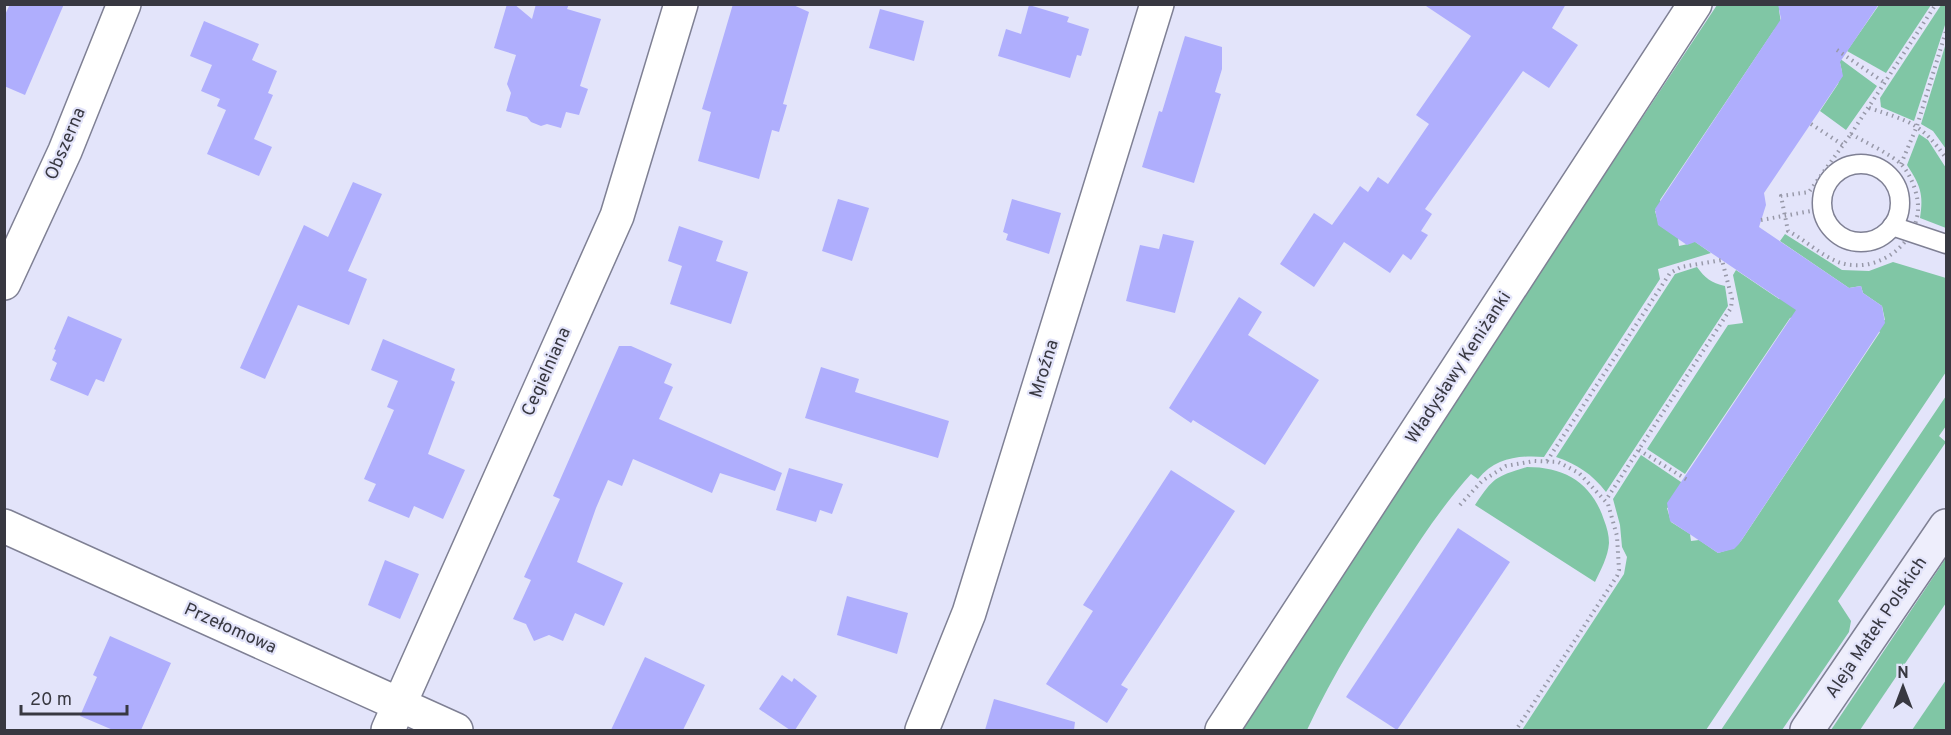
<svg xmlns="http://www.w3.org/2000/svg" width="1951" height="735" font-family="Overpass,sans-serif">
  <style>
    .green { fill: #80c6a5 }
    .building { fill: #afaefd }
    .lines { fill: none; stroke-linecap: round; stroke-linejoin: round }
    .lane-casing { stroke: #7f8094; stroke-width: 21 }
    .street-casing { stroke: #7f8094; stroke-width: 36 }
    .secondary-casing { stroke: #7f8094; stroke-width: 36 }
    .path { stroke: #9899a9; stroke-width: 4; stroke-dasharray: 1.5 4.5; stroke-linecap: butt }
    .lane { stroke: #fff; stroke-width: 18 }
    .street { stroke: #fff; stroke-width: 33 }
    .secondary { stroke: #eeeefc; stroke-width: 33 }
    .labels { text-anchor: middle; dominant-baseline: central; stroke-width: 4.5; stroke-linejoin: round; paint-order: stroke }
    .street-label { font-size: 18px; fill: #383841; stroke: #e3e4fa }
  </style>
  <rect width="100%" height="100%" fill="#e3e4fa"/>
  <!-- green -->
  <g class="green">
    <path d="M 1717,5 L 1787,5 L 1779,10 L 1781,23 L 1774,30 L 1660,200 L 1663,210 L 1655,211 L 1659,225 L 1678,238 L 1679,246 L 1688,244 L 1691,239 L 1711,253 L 1658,269 L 1660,279 L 1544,457 C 1519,455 1495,458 1478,479 L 1471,474 C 1444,504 1422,537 1400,571 C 1366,622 1333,674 1307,730 L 1236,730 Z"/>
    <path d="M 1879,5 L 1931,5 L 1886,73 L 1847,51 Z"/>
    <path d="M 1941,5 L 1946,6 L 1946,22 L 1914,121 L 1881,107 L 1880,98 Z"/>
    <path d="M 1946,43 L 1946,149 L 1933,131 L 1921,124 Z"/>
    <path d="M 1839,58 L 1877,86 L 1846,130 L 1820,111 L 1838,84 L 1842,72 Z"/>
    <path d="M 1919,134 L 1928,140 L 1946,168 L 1946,228 L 1920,218 C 1924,194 1920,185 1907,165 Z"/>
    <path d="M 1785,234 L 1842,270 L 1869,271 L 1893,262 L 1946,278 L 1946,372 L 1706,730 L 1522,730 L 1624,574 L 1627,557 L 1622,547 L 1620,525 L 1613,499 L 1641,455 L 1687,486 L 1673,506 L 1667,508 L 1671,522 L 1690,534 L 1691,541 L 1699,540 L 1718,553 L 1731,549 L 1741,541 L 1880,332 L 1875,328 L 1879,321 L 1885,320 L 1882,306 L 1863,293 L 1861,286 L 1849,288 L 1780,241 Z"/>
    <path d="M 1697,267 C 1705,278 1711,283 1725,286 L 1728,306 L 1606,492 C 1592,474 1577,464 1556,457 L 1675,274 Z"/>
    <path d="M 1736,270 L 1779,299 L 1789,297 L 1800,315 L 1790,318 L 1685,474 L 1647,449 L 1728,325 L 1743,323 L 1733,275 Z"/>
    <path d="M 1946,396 L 1946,426 L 1939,436 L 1946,442 L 1838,601 L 1851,621 L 1849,632 L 1782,730 L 1721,730 Z"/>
    <path d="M 1527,467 C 1565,467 1592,483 1604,520 C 1607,528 1609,535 1609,543 C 1608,557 1601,569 1595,582 L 1475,505 C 1494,477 1495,477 1527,467 Z"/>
    <path d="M 1946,558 L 1946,603 L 1860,730 L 1831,730 Z"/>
    <path d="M 1946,680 L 1946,730 L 1912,730 Z"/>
  </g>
  <!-- building -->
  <g class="building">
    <path d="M 10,4 L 64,4 L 25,95 L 4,86 L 4,17 Z"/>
    <path d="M 507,4 L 514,4 L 532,19 L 536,4 L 569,4 L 567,9 L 601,19 L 580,86 L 588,89 L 579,115 L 566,112 L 561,128 L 547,124 L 541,126 L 531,122 L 527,117 L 506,111 L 511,93 L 507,84 L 516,55 L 494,48 Z"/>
    <path d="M 733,4 L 791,4 L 809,12 L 783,104 L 787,105 L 779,132 L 772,130 L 759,179 L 698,161 L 711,112 L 702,109 Z"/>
    <path d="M 1423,4 L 1566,4 L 1552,28 L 1578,45 L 1549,88 L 1523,71 L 1425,209 L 1432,214 L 1421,231 L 1428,235 L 1411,260 L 1403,254 L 1390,273 L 1344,242 L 1314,287 L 1280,264 L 1314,213 L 1332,225 L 1360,186 L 1368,192 L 1378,177 L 1388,184 L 1429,124 L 1416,115 L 1471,36 Z"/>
    <path d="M 1778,4 L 1879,4 L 1840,62 L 1843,76 L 1764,193 L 1766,205 L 1759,227 L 1849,288 L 1861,286 L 1863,293 L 1882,306 L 1885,323 L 1739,544 L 1734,549 L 1718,553 L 1670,521 L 1667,503 L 1796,310 L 1695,242 L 1687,245 L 1658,225 L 1655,209 L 1781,19 Z"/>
    <path d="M 1029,5 L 1069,17 L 1067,22 L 1089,29 L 1081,56 L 1077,55 L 1070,78 L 998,56 L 1006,29 L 1021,34 Z"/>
    <path d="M 880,9 L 924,21 L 914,61 L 869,48 Z"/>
    <path d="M 204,21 L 259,44 L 252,60 L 277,71 L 268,93 L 273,95 L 254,139 L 272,147 L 259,176 L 207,154 L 226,110 L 217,106 L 220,99 L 201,91 L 212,65 L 190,56 Z"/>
    <path d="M 1185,36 L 1222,47 L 1222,69 L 1215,92 L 1221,94 L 1194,183 L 1142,167 L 1159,111 L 1162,112 Z"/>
    <path d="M 353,182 L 382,194 L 348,271 L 367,279 L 349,325 L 298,305 L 265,379 L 240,368 L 304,225 L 328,237 Z"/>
    <path d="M 838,199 L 869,208 L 852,261 L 822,251 Z"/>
    <path d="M 1012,199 L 1061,213 L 1049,254 L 1006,240 L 1008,234 L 1003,232 Z"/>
    <path d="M 679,226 L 723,241 L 716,261 L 748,272 L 731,324 L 670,304 L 682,266 L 668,261 Z"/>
    <path d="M 1163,234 L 1194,241 L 1175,313 L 1126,301 L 1140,245 L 1159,249 Z"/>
    <path d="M 1239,297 L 1262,312 L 1248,335 L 1319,380 L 1265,465 L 1193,420 L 1191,423 L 1169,408 Z"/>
    <path d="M 68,316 L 122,339 L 104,382 L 96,379 L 88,396 L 50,380 L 57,363 L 52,360 L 56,350 L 54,349 Z"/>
    <path d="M 383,339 L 455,369 L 451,380 L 455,382 L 428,454 L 465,470 L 443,519 L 414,506 L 409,518 L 368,501 L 376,484 L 364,479 L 394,410 L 387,407 L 398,381 L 371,370 Z"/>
    <path d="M 619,346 L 631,346 L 672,364 L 664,383 L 673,387 L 659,419 L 782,473 L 775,491 L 720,473 L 712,493 L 633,459 L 622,486 L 608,480 L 596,508 L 577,562 L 623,583 L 604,626 L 575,613 L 563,641 L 549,635 L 534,641 L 526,624 L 513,619 L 531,580 L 524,577 L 560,499 L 553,496 Z"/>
    <path d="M 821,367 L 859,379 L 855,392 L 949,421 L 938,458 L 805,418 Z"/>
    <path d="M 789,468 L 843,484 L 832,514 L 820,510 L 816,522 L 776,510 Z"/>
    <path d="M 1171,470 L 1235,511 L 1121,685 L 1128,689 L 1107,723 L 1046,684 L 1093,611 L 1083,605 Z"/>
    <path d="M 1458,528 L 1510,562 L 1397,730 L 1346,697 Z"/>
    <path d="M 385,560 L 419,574 L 400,619 L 368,605 Z"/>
    <path d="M 847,596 L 908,613 L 897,654 L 837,635 Z"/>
    <path d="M 110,636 L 171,663 L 141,730 L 113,730 L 80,716 L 97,677 L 93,675 Z"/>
    <path d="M 645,657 L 705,685 L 683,730 L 611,730 Z"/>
    <path d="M 782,675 L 792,682 L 794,678 L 817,696 L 795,730 L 790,730 L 759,709 Z"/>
    <path d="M 994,699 L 1075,722 L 1074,730 L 985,730 Z"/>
  </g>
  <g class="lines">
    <!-- lane casing -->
    <g class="lane-casing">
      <g id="lane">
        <circle cx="1861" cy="203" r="39"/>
        <path d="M 1892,226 L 1946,244"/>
      </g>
    </g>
    <!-- street casing -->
    <g class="street-casing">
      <g id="street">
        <path d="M 4,283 L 65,151 L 124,4"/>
        <path d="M 4,526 L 456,730"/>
        <path d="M 388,730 L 617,216 L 681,4"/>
        <path d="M 922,730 L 969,613 L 1157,4"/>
        <path d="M 1222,730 L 1695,4"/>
      </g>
    </g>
    <!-- secondary casing -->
    <g class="secondary-casing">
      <path id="secondary" d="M 1807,730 L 1946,526"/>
    </g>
    <!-- path -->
    <g class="path">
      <path d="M 1837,50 L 1885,83"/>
      <path d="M 1869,108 C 1909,121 1921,123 1946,158"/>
      <path d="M 1811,124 L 1843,145"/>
      <path d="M 1851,134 C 1863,141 1894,156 1902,165 C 1913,178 1921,201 1917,217 C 1911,246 1881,268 1852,265 C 1829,264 1808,241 1788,231 L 1781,196 L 1809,192 Z"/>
      <path d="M 1851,134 L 1936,4"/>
      <path d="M 1901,164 L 1917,126 L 1946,31"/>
      <path d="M 1761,220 L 1822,209"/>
      <path d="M 1639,450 L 1689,481"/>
      <path d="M 1547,461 L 1670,273 L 1681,267 L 1722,260 L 1732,299 L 1731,308 L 1606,500"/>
      <path d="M 1460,505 L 1482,481 L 1506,466 L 1534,461 L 1558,462 L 1579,473 L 1608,504 L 1617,536 L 1619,570 L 1617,576 L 1516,730"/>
    </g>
    <!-- lane -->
    <use href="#lane" class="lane"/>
    <!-- street -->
    <use href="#street" class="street"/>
    <!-- secondary -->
    <use href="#secondary" class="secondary"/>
  </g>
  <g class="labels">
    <!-- street labels -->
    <g class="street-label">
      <text transform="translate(66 144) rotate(-67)">Obszerna</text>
      <text transform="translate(1459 368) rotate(-57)">Władysławy Keniżanki</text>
      <text transform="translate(1045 369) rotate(-73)">Mroźna</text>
      <text transform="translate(547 372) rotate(-66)">Cegielniana</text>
      <text transform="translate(1877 628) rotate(-56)">Aleja Matek Polskich</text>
      <text transform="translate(230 629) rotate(24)">Przełomowa</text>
    </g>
  </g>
  <!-- border -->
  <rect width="1951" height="735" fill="none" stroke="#383841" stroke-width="12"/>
  <!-- north arrow -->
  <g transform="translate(1903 687)" stroke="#e3e4fa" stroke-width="4.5" paint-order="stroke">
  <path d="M0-4.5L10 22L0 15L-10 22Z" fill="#383841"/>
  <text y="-9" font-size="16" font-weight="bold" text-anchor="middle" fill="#383841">N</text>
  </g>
  <!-- scale -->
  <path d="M21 705v9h106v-9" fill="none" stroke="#383841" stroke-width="3"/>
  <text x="30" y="705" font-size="18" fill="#383841" stroke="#e3e4fa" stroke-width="4.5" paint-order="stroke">20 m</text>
</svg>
